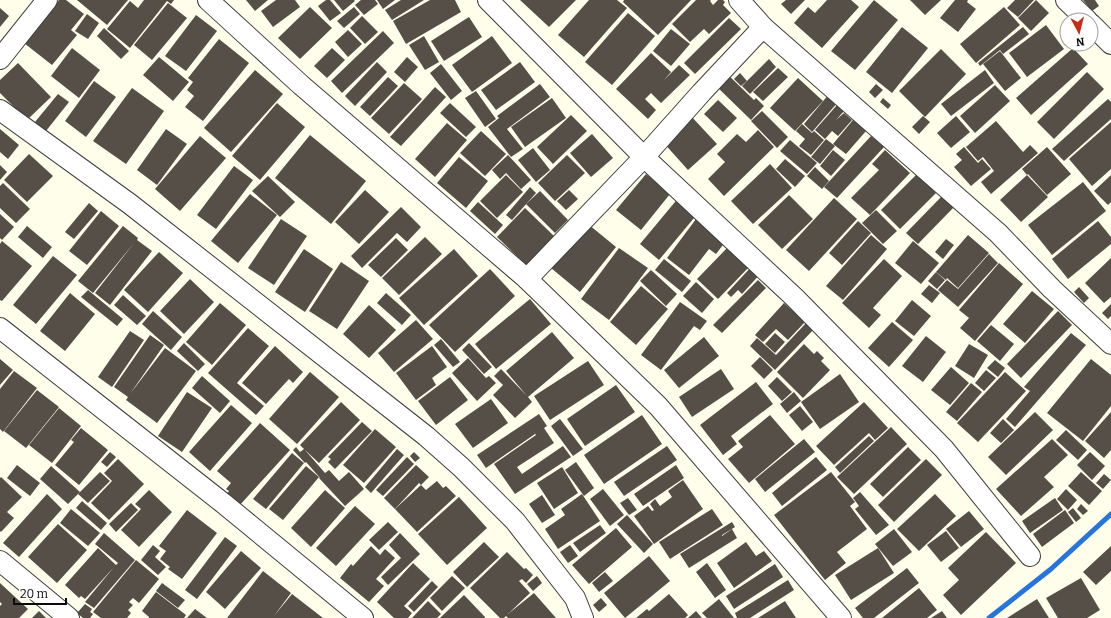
<svg xmlns="http://www.w3.org/2000/svg" width="1111" height="618" font-family="Bitter,serif">
  <style>
    .lines { fill: none; stroke-linecap: round; stroke-linejoin: round }
    .stream { stroke: #2775db; stroke-width: 5 }
    .building { fill: #554f47 }
    .minor-casing { stroke: #3e3e3e; stroke-width: 22 }
    .minor { stroke: #fff; stroke-width: 20 }
  </style>
  <rect width="100%" height="100%" fill="#fffeea"/>
  <g class="lines">
    <!-- stream -->
    <path class="stream" d="M 989,618 L 1051,569 L 1111,514"/>
  </g>
  <!-- building -->
  <g class="building">
    <path d="M 59,0 L 66,0 L 84,14 L 71,30 L 77,35 L 52,65 L 24,43 Z"/>
    <path d="M 77,0 L 128,0 L 107,25 Z"/>
    <path d="M 144,0 L 174,0 L 171,4 L 167,1 L 130,48 L 107,29 L 130,1 L 138,8 Z"/>
    <path d="M 246,0 L 268,0 L 255,11 Z"/>
    <path d="M 276,0 L 295,0 L 300,7 L 273,27 L 261,11 Z"/>
    <path d="M 326,0 L 330,0 L 341,13 L 330,21 L 318,6 Z"/>
    <path d="M 334,0 L 354,0 L 355,1 L 343,11 Z"/>
    <path d="M 361,0 L 375,0 L 378,4 L 364,15 L 355,5 Z"/>
    <path d="M 377,0 L 395,0 L 383,9 Z"/>
    <path d="M 401,0 L 424,0 L 392,20 L 385,10 Z"/>
    <path d="M 430,0 L 455,0 L 461,12 L 406,44 L 393,21 Z"/>
    <path d="M 520,0 L 576,0 L 549,27 Z"/>
    <path d="M 589,0 L 617,0 L 627,8 L 584,57 L 558,35 Z"/>
    <path d="M 624,0 L 691,0 L 658,35 L 623,2 Z"/>
    <path d="M 696,0 L 711,0 L 710,1 L 713,5 L 718,0 L 723,0 L 725,2 L 723,5 L 731,13 L 709,34 L 704,29 L 690,42 L 672,24 Z"/>
    <path d="M 786,0 L 805,0 L 791,14 L 781,4 Z"/>
    <path d="M 827,0 L 851,0 L 859,7 L 822,48 L 794,23 L 808,7 L 815,13 Z"/>
    <path d="M 874,0 L 898,20 L 855,70 L 831,51 Z"/>
    <path d="M 910,0 L 941,0 L 925,15 Z"/>
    <path d="M 955,0 L 968,0 L 967,2 L 976,9 L 958,32 L 940,18 Z"/>
    <path d="M 1015,0 L 1034,0 L 1018,17 L 1007,8 Z"/>
    <path d="M 1036,0 L 1049,13 L 1031,31 L 1018,18 Z"/>
    <path d="M 1083,0 L 1095,0 L 1099,6 L 1092,11 Z"/>
    <path d="M 168,3 L 187,18 L 152,60 L 134,45 Z"/>
    <path d="M 310,7 L 332,28 L 300,59 L 278,38 Z"/>
    <path d="M 354,7 L 360,14 L 344,28 L 337,21 Z"/>
    <path d="M 1004,7 L 1020,25 L 976,63 L 960,44 Z"/>
    <path d="M 0,8 L 9,16 L 0,27 Z"/>
    <path d="M 628,13 L 655,36 L 612,85 L 585,62 Z"/>
    <path d="M 87,14 L 99,23 L 88,39 L 75,31 Z"/>
    <path d="M 196,15 L 217,31 L 186,71 L 165,56 Z"/>
    <path d="M 362,16 L 378,32 L 365,44 L 350,28 Z"/>
    <path d="M 469,17 L 482,37 L 444,61 L 431,41 Z"/>
    <path d="M 729,18 L 741,29 L 695,74 L 684,63 Z"/>
    <path d="M 1046,25 L 1064,49 L 1027,77 L 1009,53 Z"/>
    <path d="M 902,27 L 928,48 L 892,93 L 866,72 Z"/>
    <path d="M 1023,27 L 1029,34 L 1003,54 L 1000,50 L 980,66 L 978,63 Z"/>
    <path d="M 104,28 L 129,51 L 121,59 L 97,36 Z"/>
    <path d="M 671,29 L 690,44 L 671,66 L 653,51 Z"/>
    <path d="M 348,30 L 362,44 L 348,57 L 335,42 Z"/>
    <path d="M 383,31 L 394,43 L 342,93 L 331,81 Z"/>
    <path d="M 424,36 L 439,62 L 425,70 L 409,45 Z"/>
    <path d="M 492,36 L 512,63 L 472,92 L 452,65 Z"/>
    <path d="M 219,39 L 249,63 L 203,121 L 185,107 L 194,96 L 187,90 L 193,82 L 188,78 Z"/>
    <path d="M 72,48 L 100,70 L 79,98 L 51,76 Z"/>
    <path d="M 332,48 L 345,60 L 327,78 L 314,66 Z"/>
    <path d="M 1073,48 L 1088,64 L 1031,115 L 1016,98 Z"/>
    <path d="M 941,49 L 966,74 L 925,117 L 899,91 Z"/>
    <path d="M 1000,51 L 1021,78 L 1005,91 L 983,64 Z"/>
    <path d="M 651,53 L 671,72 L 664,80 L 679,65 L 690,75 L 661,103 L 651,93 L 645,99 L 656,110 L 648,119 L 616,89 Z"/>
    <path d="M 159,57 L 189,82 L 173,101 L 143,75 Z"/>
    <path d="M 407,57 L 418,67 L 405,82 L 394,72 Z"/>
    <path d="M 769,59 L 776,67 L 750,94 L 742,86 Z"/>
    <path d="M 377,62 L 387,72 L 355,106 L 345,96 Z"/>
    <path d="M 520,62 L 535,82 L 496,110 L 481,90 Z"/>
    <path d="M 18,63 L 51,97 L 27,120 L 0,93 L 0,80 Z"/>
    <path d="M 441,64 L 462,91 L 451,100 L 430,73 Z"/>
    <path d="M 778,68 L 788,77 L 763,101 L 753,92 Z"/>
    <path d="M 255,70 L 283,94 L 231,152 L 204,128 Z"/>
    <path d="M 985,70 L 994,83 L 951,116 L 941,104 Z"/>
    <path d="M 725,72 L 754,100 L 756,98 L 764,106 L 751,120 L 714,84 Z"/>
    <path d="M 1087,72 L 1104,89 L 1054,139 L 1037,122 Z"/>
    <path d="M 740,73 L 747,81 L 741,86 L 734,79 Z"/>
    <path d="M 388,77 L 398,86 L 370,116 L 360,107 Z"/>
    <path d="M 798,78 L 823,101 L 795,131 L 770,108 Z"/>
    <path d="M 94,81 L 116,97 L 86,137 L 65,121 Z"/>
    <path d="M 404,83 L 422,99 L 389,134 L 371,118 Z"/>
    <path d="M 540,84 L 550,97 L 507,129 L 523,149 L 511,157 L 488,127 L 499,118 L 497,116 Z"/>
    <path d="M 876,84 L 883,90 L 875,98 L 869,92 Z"/>
    <path d="M 995,85 L 1010,101 L 975,133 L 960,116 Z"/>
    <path d="M 435,87 L 446,97 L 401,146 L 390,137 Z"/>
    <path d="M 132,88 L 164,111 L 126,164 L 93,141 Z"/>
    <path d="M 476,91 L 496,119 L 485,127 L 465,98 Z"/>
    <path d="M 58,94 L 69,102 L 46,131 L 35,122 Z"/>
    <path d="M 829,94 L 838,102 L 812,132 L 804,124 Z"/>
    <path d="M 552,98 L 566,118 L 525,147 L 511,127 Z"/>
    <path d="M 883,98 L 891,105 L 888,109 L 880,102 Z"/>
    <path d="M 1108,99 L 1111,102 L 1111,119 L 1064,161 L 1052,149 Z"/>
    <path d="M 718,100 L 737,118 L 723,132 L 704,114 Z"/>
    <path d="M 277,103 L 305,127 L 260,180 L 232,156 Z"/>
    <path d="M 450,103 L 476,127 L 466,137 L 440,113 Z"/>
    <path d="M 837,105 L 844,111 L 836,120 L 844,113 L 852,120 L 838,136 L 832,131 L 825,139 L 815,130 Z"/>
    <path d="M 762,111 L 788,137 L 777,148 L 751,121 Z"/>
    <path d="M 571,115 L 587,131 L 553,164 L 537,147 Z"/>
    <path d="M 690,115 L 717,144 L 688,170 L 662,141 Z"/>
    <path d="M 923,116 L 930,122 L 919,134 L 912,127 Z"/>
    <path d="M 956,116 L 970,132 L 951,148 L 937,133 Z"/>
    <path d="M 853,120 L 866,131 L 846,154 L 833,144 Z"/>
    <path d="M 996,121 L 1023,152 L 1030,145 L 1038,153 L 991,194 L 981,182 L 994,171 L 983,157 L 978,161 L 966,147 Z"/>
    <path d="M 1111,122 L 1111,169 L 1092,186 L 1069,159 Z"/>
    <path d="M 447,123 L 467,140 L 435,177 L 415,159 Z"/>
    <path d="M 802,124 L 812,133 L 814,131 L 824,140 L 811,155 L 799,146 L 805,139 L 796,131 Z"/>
    <path d="M 0,129 L 19,145 L 8,159 L 0,152 Z"/>
    <path d="M 166,129 L 187,144 L 157,185 L 137,170 Z"/>
    <path d="M 758,130 L 774,147 L 724,196 L 708,179 L 725,162 L 717,154 L 737,134 L 746,142 Z"/>
    <path d="M 481,131 L 506,154 L 485,176 L 460,153 Z"/>
    <path d="M 592,134 L 613,158 L 591,177 L 570,153 Z"/>
    <path d="M 310,135 L 366,181 L 331,224 L 275,178 Z"/>
    <path d="M 200,136 L 226,158 L 180,211 L 155,189 Z"/>
    <path d="M 871,136 L 884,147 L 837,198 L 824,187 Z"/>
    <path d="M 826,139 L 835,146 L 820,164 L 811,157 Z"/>
    <path d="M 790,140 L 817,163 L 807,174 L 780,151 Z"/>
    <path d="M 964,147 L 978,163 L 982,159 L 991,169 L 971,186 L 954,167 L 962,160 L 956,154 Z"/>
    <path d="M 1047,147 L 1071,174 L 1047,195 L 1028,174 L 1027,175 L 1022,169 Z"/>
    <path d="M 533,148 L 550,170 L 536,182 L 518,160 Z"/>
    <path d="M 833,150 L 845,160 L 831,176 L 820,166 Z"/>
    <path d="M 885,150 L 910,173 L 870,215 L 851,198 L 879,170 L 872,164 Z"/>
    <path d="M 29,154 L 53,176 L 27,202 L 4,180 Z"/>
    <path d="M 508,155 L 531,180 L 521,189 L 506,173 L 500,179 L 492,170 Z"/>
    <path d="M 567,155 L 585,173 L 555,201 L 538,183 Z"/>
    <path d="M 459,157 L 488,181 L 466,208 L 437,183 Z"/>
    <path d="M 785,159 L 805,176 L 795,187 L 776,169 Z"/>
    <path d="M 770,164 L 792,188 L 753,224 L 731,201 Z"/>
    <path d="M 0,165 L 7,172 L 0,180 Z"/>
    <path d="M 234,166 L 253,180 L 216,229 L 197,215 Z"/>
    <path d="M 815,167 L 829,181 L 822,189 L 807,176 Z"/>
    <path d="M 646,174 L 670,194 L 641,230 L 616,210 Z"/>
    <path d="M 917,174 L 936,193 L 900,229 L 881,210 Z"/>
    <path d="M 506,175 L 523,192 L 497,218 L 480,201 Z"/>
    <path d="M 1027,175 L 1048,197 L 1021,222 L 1000,200 Z"/>
    <path d="M 1111,175 L 1111,202 L 1108,205 L 1094,191 Z"/>
    <path d="M 268,176 L 295,202 L 280,217 L 252,191 Z"/>
    <path d="M 1083,182 L 1106,211 L 1052,255 L 1028,225 Z"/>
    <path d="M 3,183 L 30,209 L 16,223 L 0,208 L 0,186 Z"/>
    <path d="M 530,187 L 536,193 L 512,220 L 506,215 Z"/>
    <path d="M 365,190 L 389,212 L 359,244 L 335,222 Z"/>
    <path d="M 569,190 L 578,199 L 566,210 L 557,201 Z"/>
    <path d="M 540,191 L 568,220 L 555,233 L 526,204 Z"/>
    <path d="M 250,194 L 277,215 L 238,263 L 211,241 Z"/>
    <path d="M 789,195 L 813,219 L 782,249 L 758,225 Z"/>
    <path d="M 943,195 L 955,206 L 918,244 L 906,233 Z"/>
    <path d="M 680,196 L 699,212 L 659,260 L 640,244 Z"/>
    <path d="M 834,198 L 857,219 L 809,271 L 786,250 Z"/>
    <path d="M 478,202 L 503,225 L 495,234 L 470,211 Z"/>
    <path d="M 89,203 L 98,211 L 74,239 L 65,232 Z"/>
    <path d="M 401,207 L 421,227 L 407,242 L 397,233 L 362,268 L 351,256 Z"/>
    <path d="M 525,208 L 554,236 L 526,265 L 497,237 Z"/>
    <path d="M 876,210 L 897,231 L 883,244 L 862,223 Z"/>
    <path d="M 101,211 L 119,226 L 87,265 L 69,251 Z"/>
    <path d="M 0,214 L 14,227 L 2,240 L 0,238 Z"/>
    <path d="M 281,219 L 307,236 L 274,285 L 248,268 Z"/>
    <path d="M 696,219 L 726,241 L 716,254 L 709,249 L 689,275 L 667,258 Z"/>
    <path d="M 858,221 L 871,233 L 842,265 L 829,253 Z"/>
    <path d="M 1098,221 L 1111,237 L 1111,244 L 1068,279 L 1052,259 Z"/>
    <path d="M 588,224 L 616,247 L 580,292 L 551,268 Z"/>
    <path d="M 27,226 L 52,247 L 43,258 L 18,237 Z"/>
    <path d="M 123,226 L 138,238 L 137,240 L 152,251 L 110,305 L 95,293 L 134,243 L 93,293 L 78,281 Z"/>
    <path d="M 871,235 L 887,249 L 843,300 L 826,286 Z"/>
    <path d="M 968,235 L 989,253 L 958,288 L 947,278 L 946,280 L 936,272 Z"/>
    <path d="M 425,237 L 442,254 L 399,295 L 382,278 Z"/>
    <path d="M 396,238 L 408,250 L 381,277 L 368,265 Z"/>
    <path d="M 946,239 L 954,245 L 943,259 L 935,252 Z"/>
    <path d="M 2,241 L 32,266 L 2,301 L 0,300 L 0,244 Z"/>
    <path d="M 913,241 L 939,263 L 921,284 L 895,263 Z"/>
    <path d="M 728,247 L 749,267 L 718,299 L 697,279 Z"/>
    <path d="M 619,248 L 648,268 L 609,320 L 581,299 Z"/>
    <path d="M 304,249 L 333,269 L 305,312 L 275,292 Z"/>
    <path d="M 454,249 L 478,276 L 424,325 L 399,298 Z"/>
    <path d="M 159,252 L 183,273 L 148,312 L 124,290 Z"/>
    <path d="M 989,254 L 998,263 L 958,307 L 938,290 L 947,280 L 958,289 Z"/>
    <path d="M 53,256 L 77,275 L 36,324 L 13,305 Z"/>
    <path d="M 1111,258 L 1111,297 L 1104,303 L 1085,283 Z"/>
    <path d="M 664,259 L 691,281 L 682,292 L 655,270 Z"/>
    <path d="M 884,259 L 902,276 L 873,308 L 881,315 L 869,328 L 842,303 Z"/>
    <path d="M 341,262 L 369,281 L 337,329 L 309,311 Z"/>
    <path d="M 999,263 L 1023,284 L 975,341 L 960,328 L 969,318 L 959,310 Z"/>
    <path d="M 753,265 L 761,273 L 742,294 L 738,290 L 731,297 L 727,293 Z"/>
    <path d="M 490,269 L 515,296 L 455,352 L 429,325 Z"/>
    <path d="M 651,270 L 677,294 L 666,306 L 640,281 Z"/>
    <path d="M 936,272 L 945,280 L 937,289 L 928,281 Z"/>
    <path d="M 190,279 L 214,302 L 184,334 L 160,311 Z"/>
    <path d="M 758,280 L 766,288 L 722,333 L 713,325 Z"/>
    <path d="M 696,282 L 714,299 L 702,313 L 683,296 Z"/>
    <path d="M 929,285 L 940,293 L 932,303 L 921,294 Z"/>
    <path d="M 641,286 L 668,309 L 636,345 L 610,322 Z"/>
    <path d="M 1079,287 L 1089,298 L 1084,303 L 1074,292 Z"/>
    <path d="M 88,290 L 123,319 L 117,326 L 81,297 Z"/>
    <path d="M 1032,291 L 1054,309 L 1025,343 L 1003,324 Z"/>
    <path d="M 70,293 L 95,314 L 65,351 L 40,331 Z"/>
    <path d="M 386,293 L 411,315 L 402,325 L 377,303 Z"/>
    <path d="M 123,295 L 146,316 L 137,325 L 114,305 Z"/>
    <path d="M 530,299 L 551,324 L 496,369 L 475,344 Z"/>
    <path d="M 912,300 L 931,316 L 914,336 L 895,321 Z"/>
    <path d="M 680,302 L 707,321 L 700,330 L 694,326 L 661,370 L 641,355 Z"/>
    <path d="M 220,303 L 246,325 L 212,365 L 186,342 Z"/>
    <path d="M 784,303 L 805,322 L 788,340 L 776,329 L 763,342 L 755,335 Z"/>
    <path d="M 1111,304 L 1111,316 L 1108,319 L 1102,313 Z"/>
    <path d="M 369,305 L 396,330 L 369,358 L 343,334 Z"/>
    <path d="M 153,311 L 182,337 L 171,350 L 142,324 Z"/>
    <path d="M 1058,311 L 1072,325 L 1021,378 L 1007,364 Z"/>
    <path d="M 416,320 L 433,339 L 394,372 L 378,353 Z"/>
    <path d="M 807,322 L 815,328 L 775,370 L 750,346 L 757,338 L 776,355 Z"/>
    <path d="M 892,322 L 913,340 L 889,367 L 868,348 Z"/>
    <path d="M 991,325 L 1014,344 L 1000,361 L 977,341 Z"/>
    <path d="M 248,328 L 269,346 L 237,383 L 264,406 L 256,415 L 208,373 Z"/>
    <path d="M 130,331 L 144,340 L 112,387 L 98,377 Z"/>
    <path d="M 552,332 L 574,358 L 528,397 L 532,402 L 515,418 L 493,395 L 503,385 L 494,376 L 501,369 L 527,396 L 506,371 Z"/>
    <path d="M 775,333 L 785,342 L 775,353 L 765,344 Z"/>
    <path d="M 1071,333 L 1086,345 L 1015,427 L 1006,419 L 1030,391 L 1024,387 Z"/>
    <path d="M 150,335 L 164,345 L 130,394 L 165,348 L 196,371 L 157,423 L 126,400 L 128,397 L 114,387 Z"/>
    <path d="M 926,336 L 946,352 L 923,382 L 902,366 Z"/>
    <path d="M 704,337 L 719,356 L 679,388 L 664,370 Z"/>
    <path d="M 441,339 L 460,362 L 453,367 L 434,345 Z"/>
    <path d="M 184,343 L 205,364 L 198,371 L 177,351 Z"/>
    <path d="M 469,343 L 492,367 L 484,374 L 462,350 Z"/>
    <path d="M 804,344 L 814,354 L 817,351 L 824,358 L 821,361 L 830,370 L 803,398 L 777,372 Z"/>
    <path d="M 969,344 L 988,355 L 974,378 L 955,366 Z"/>
    <path d="M 275,346 L 303,372 L 293,383 L 289,379 L 266,404 L 242,383 Z"/>
    <path d="M 432,346 L 447,367 L 432,378 L 436,385 L 416,400 L 396,373 Z"/>
    <path d="M 760,357 L 773,370 L 764,379 L 751,366 Z"/>
    <path d="M 468,358 L 486,378 L 489,376 L 496,383 L 477,401 L 452,373 Z"/>
    <path d="M 0,359 L 13,370 L 0,385 Z"/>
    <path d="M 1091,359 L 1111,375 L 1111,406 L 1083,441 L 1047,413 Z"/>
    <path d="M 995,360 L 1005,368 L 998,377 L 987,368 Z"/>
    <path d="M 588,361 L 604,385 L 550,420 L 534,396 Z"/>
    <path d="M 951,367 L 969,383 L 950,405 L 931,390 Z"/>
    <path d="M 721,369 L 734,389 L 692,417 L 679,397 Z"/>
    <path d="M 986,370 L 996,378 L 984,391 L 975,383 Z"/>
    <path d="M 14,371 L 37,388 L 3,432 L 0,429 L 0,389 Z"/>
    <path d="M 310,372 L 339,397 L 297,444 L 269,419 Z"/>
    <path d="M 1005,372 L 1026,391 L 978,442 L 957,423 Z"/>
    <path d="M 840,374 L 859,402 L 820,429 L 801,402 Z"/>
    <path d="M 202,376 L 230,401 L 220,413 L 192,388 Z"/>
    <path d="M 450,377 L 468,400 L 436,425 L 418,401 Z"/>
    <path d="M 777,377 L 792,392 L 782,401 L 768,386 Z"/>
    <path d="M 756,382 L 773,404 L 731,436 L 737,444 L 723,455 L 700,425 Z"/>
    <path d="M 971,383 L 982,392 L 957,421 L 946,412 Z"/>
    <path d="M 616,385 L 635,412 L 585,446 L 567,419 Z"/>
    <path d="M 37,390 L 59,407 L 26,448 L 4,431 Z"/>
    <path d="M 187,392 L 212,408 L 182,452 L 158,436 Z"/>
    <path d="M 794,392 L 801,401 L 787,413 L 780,404 Z"/>
    <path d="M 491,399 L 508,423 L 473,448 L 455,424 Z"/>
    <path d="M 341,402 L 360,420 L 319,463 L 305,450 L 325,473 L 329,470 L 339,481 L 349,472 L 364,489 L 345,506 L 319,478 L 320,477 L 322,480 L 306,462 L 305,463 L 293,450 L 296,447 L 300,452 L 304,449 L 300,445 Z"/>
    <path d="M 864,402 L 888,428 L 875,440 L 869,433 L 834,465 L 816,446 Z"/>
    <path d="M 231,405 L 252,423 L 210,471 L 189,452 Z"/>
    <path d="M 800,406 L 813,422 L 802,431 L 789,415 Z"/>
    <path d="M 59,408 L 81,426 L 52,463 L 29,445 Z"/>
    <path d="M 1035,412 L 1053,430 L 1006,475 L 988,457 Z"/>
    <path d="M 1111,412 L 1111,450 L 1104,458 L 1085,441 Z"/>
    <path d="M 539,414 L 547,426 L 544,428 L 554,443 L 517,467 L 522,474 L 563,446 L 571,457 L 515,494 L 494,464 L 536,435 L 531,429 L 535,434 L 486,468 L 477,455 Z"/>
    <path d="M 642,415 L 662,444 L 604,484 L 584,455 Z"/>
    <path d="M 770,415 L 795,444 L 749,483 L 728,459 L 743,447 L 738,441 Z"/>
    <path d="M 560,419 L 583,449 L 573,456 L 551,426 Z"/>
    <path d="M 1003,419 L 1014,430 L 1001,443 L 990,433 Z"/>
    <path d="M 362,422 L 372,431 L 335,469 L 328,462 L 331,459 L 328,457 Z"/>
    <path d="M 260,423 L 290,450 L 239,506 L 226,495 L 229,491 L 226,489 L 231,483 L 217,471 Z"/>
    <path d="M 891,427 L 907,444 L 854,494 L 837,477 Z"/>
    <path d="M 81,428 L 108,450 L 79,485 L 55,465 L 74,442 L 71,440 Z"/>
    <path d="M 375,429 L 396,447 L 364,483 L 343,465 Z"/>
    <path d="M 1066,430 L 1087,450 L 1078,460 L 1056,440 Z"/>
    <path d="M 869,436 L 874,441 L 840,473 L 835,467 Z"/>
    <path d="M 804,439 L 815,452 L 765,492 L 755,479 Z"/>
    <path d="M 1052,439 L 1068,455 L 1044,477 L 1054,487 L 1021,516 L 996,489 Z"/>
    <path d="M 667,446 L 677,460 L 624,496 L 614,482 Z"/>
    <path d="M 908,447 L 921,460 L 883,497 L 870,484 Z"/>
    <path d="M 397,449 L 404,455 L 371,493 L 365,487 Z"/>
    <path d="M 110,452 L 116,457 L 107,467 L 101,462 Z"/>
    <path d="M 414,452 L 420,458 L 415,462 L 410,456 Z"/>
    <path d="M 1090,452 L 1105,466 L 1092,480 L 1077,465 Z"/>
    <path d="M 292,453 L 304,463 L 266,509 L 253,499 Z"/>
    <path d="M 407,457 L 414,464 L 383,496 L 376,490 Z"/>
    <path d="M 816,457 L 827,470 L 782,506 L 772,493 Z"/>
    <path d="M 118,459 L 144,484 L 109,520 L 91,503 L 112,481 L 104,473 Z"/>
    <path d="M 926,459 L 942,475 L 894,522 L 878,505 Z"/>
    <path d="M 576,462 L 594,488 L 584,496 L 565,470 Z"/>
    <path d="M 17,465 L 40,483 L 30,496 L 7,478 Z"/>
    <path d="M 416,465 L 429,477 L 421,485 L 419,483 L 395,509 L 384,498 Z"/>
    <path d="M 676,465 L 684,478 L 643,506 L 634,494 Z"/>
    <path d="M 51,466 L 80,492 L 68,504 L 40,479 Z"/>
    <path d="M 306,466 L 319,477 L 283,520 L 269,509 Z"/>
    <path d="M 562,467 L 578,493 L 554,509 L 537,483 Z"/>
    <path d="M 100,472 L 110,481 L 88,503 L 78,494 Z"/>
    <path d="M 831,472 L 855,502 L 850,506 L 867,529 L 837,552 L 846,563 L 825,580 L 774,515 Z"/>
    <path d="M 1081,472 L 1102,491 L 1089,505 L 1068,486 Z"/>
    <path d="M 1104,474 L 1111,480 L 1103,489 L 1096,483 Z"/>
    <path d="M 1,477 L 22,497 L 7,512 L 14,518 L 1,532 L 0,531 L 0,478 Z"/>
    <path d="M 683,480 L 703,509 L 654,544 L 634,516 L 648,506 L 652,511 L 654,510 L 650,504 L 655,499 L 660,506 L 672,497 L 668,491 Z"/>
    <path d="M 437,481 L 443,488 L 446,486 L 456,496 L 417,532 L 395,509 L 421,485 L 426,490 Z"/>
    <path d="M 603,489 L 624,515 L 610,526 L 590,499 Z"/>
    <path d="M 1066,489 L 1077,500 L 1068,510 L 1057,499 Z"/>
    <path d="M 149,490 L 172,512 L 139,547 L 121,530 L 141,509 L 135,504 Z"/>
    <path d="M 325,490 L 345,508 L 311,547 L 291,528 Z"/>
    <path d="M 860,492 L 889,525 L 876,535 L 855,509 L 859,506 L 853,498 Z"/>
    <path d="M 47,494 L 62,509 L 19,557 L 3,543 Z"/>
    <path d="M 582,494 L 600,521 L 558,549 L 545,529 L 565,515 L 561,509 Z"/>
    <path d="M 935,494 L 956,516 L 919,551 L 897,529 Z"/>
    <path d="M 542,495 L 555,515 L 542,523 L 529,504 Z"/>
    <path d="M 459,497 L 487,528 L 447,565 L 418,534 Z"/>
    <path d="M 628,498 L 637,510 L 629,515 L 620,503 Z"/>
    <path d="M 1055,498 L 1063,510 L 1030,533 L 1022,521 Z"/>
    <path d="M 82,501 L 107,523 L 101,530 L 76,508 Z"/>
    <path d="M 131,503 L 138,510 L 116,532 L 109,524 Z"/>
    <path d="M 1081,504 L 1088,511 L 1083,515 L 1077,509 Z"/>
    <path d="M 355,506 L 375,524 L 336,566 L 316,548 Z"/>
    <path d="M 1073,508 L 1081,518 L 1076,522 L 1068,512 Z"/>
    <path d="M 71,509 L 100,533 L 88,546 L 60,523 Z"/>
    <path d="M 712,509 L 723,525 L 670,559 L 659,542 Z"/>
    <path d="M 187,510 L 217,533 L 182,579 L 168,569 L 170,567 L 160,559 L 166,551 L 159,546 Z"/>
    <path d="M 1065,510 L 1074,523 L 1042,547 L 1033,534 Z"/>
    <path d="M 969,511 L 984,529 L 961,547 L 946,529 Z"/>
    <path d="M 627,515 L 653,544 L 644,553 L 617,524 Z"/>
    <path d="M 388,522 L 398,532 L 379,550 L 369,540 Z"/>
    <path d="M 732,522 L 735,527 L 722,535 L 722,536 L 732,529 L 737,538 L 689,568 L 680,554 Z"/>
    <path d="M 58,524 L 87,550 L 57,583 L 28,557 Z"/>
    <path d="M 600,525 L 606,533 L 580,552 L 573,543 Z"/>
    <path d="M 616,528 L 632,547 L 589,584 L 572,565 Z"/>
    <path d="M 894,529 L 912,552 L 893,566 L 875,544 Z"/>
    <path d="M 946,531 L 959,548 L 941,562 L 927,545 Z"/>
    <path d="M 986,532 L 1016,563 L 961,615 L 943,595 L 959,580 L 948,568 Z"/>
    <path d="M 104,533 L 135,560 L 94,608 L 85,602 L 114,567 L 85,599 L 81,596 L 79,598 L 65,585 L 98,548 L 116,565 L 118,563 L 95,544 Z"/>
    <path d="M 400,533 L 420,554 L 388,585 L 381,577 L 401,558 L 389,545 Z"/>
    <path d="M 225,537 L 237,546 L 197,599 L 185,590 Z"/>
    <path d="M 484,542 L 499,557 L 467,587 L 453,572 Z"/>
    <path d="M 746,542 L 756,556 L 764,551 L 772,561 L 734,588 L 717,563 Z"/>
    <path d="M 153,545 L 160,551 L 155,557 L 166,567 L 158,575 L 141,560 Z"/>
    <path d="M 570,545 L 578,556 L 568,563 L 560,552 Z"/>
    <path d="M 371,546 L 380,555 L 385,549 L 395,558 L 376,579 L 384,586 L 369,602 L 340,578 L 351,564 L 353,566 Z"/>
    <path d="M 1111,546 L 1111,571 L 1096,585 L 1083,572 Z"/>
    <path d="M 878,548 L 894,573 L 851,600 L 835,575 Z"/>
    <path d="M 241,551 L 261,568 L 225,609 L 206,592 Z"/>
    <path d="M 507,552 L 524,569 L 526,568 L 533,575 L 526,583 L 522,579 L 519,581 L 530,593 L 508,614 L 534,593 L 556,618 L 508,618 L 506,616 L 504,618 L 500,618 L 470,588 Z"/>
    <path d="M 649,556 L 670,581 L 625,618 L 604,593 Z"/>
    <path d="M 136,560 L 159,579 L 139,603 L 133,598 L 129,602 L 133,605 L 128,610 L 131,613 L 127,618 L 101,618 L 93,612 Z"/>
    <path d="M 413,563 L 430,579 L 404,606 L 412,613 L 408,618 L 394,618 L 377,602 Z"/>
    <path d="M 707,563 L 726,590 L 715,598 L 696,572 Z"/>
    <path d="M 775,564 L 783,577 L 734,609 L 726,596 Z"/>
    <path d="M 907,568 L 919,583 L 874,618 L 863,618 L 855,608 Z"/>
    <path d="M 263,571 L 291,593 L 274,616 L 292,594 L 323,618 L 227,618 Z"/>
    <path d="M 605,572 L 613,581 L 599,592 L 592,583 Z"/>
    <path d="M 452,576 L 465,588 L 442,611 L 430,598 Z"/>
    <path d="M 537,576 L 542,583 L 533,591 L 527,584 Z"/>
    <path d="M 1081,578 L 1100,610 L 1087,618 L 1058,618 L 1046,598 Z"/>
    <path d="M 788,580 L 794,590 L 750,618 L 737,618 L 735,613 Z"/>
    <path d="M 432,581 L 438,587 L 414,612 L 408,606 Z"/>
    <path d="M 0,583 L 28,609 L 19,618 L 0,618 L 0,606 L 2,604 L 0,602 Z"/>
    <path d="M 162,583 L 185,600 L 178,608 L 156,591 Z"/>
    <path d="M 919,588 L 937,610 L 927,618 L 882,618 Z"/>
    <path d="M 156,592 L 186,615 L 184,618 L 149,618 L 149,617 L 142,611 Z"/>
    <path d="M 669,594 L 688,615 L 685,618 L 636,618 L 647,609 L 649,611 Z"/>
    <path d="M 464,595 L 485,617 L 485,618 L 440,618 Z"/>
    <path d="M 601,598 L 607,605 L 599,612 L 593,605 Z"/>
    <path d="M 719,599 L 734,618 L 707,618 L 702,613 Z"/>
    <path d="M 1037,599 L 1049,618 L 1007,618 Z"/>
    <path d="M 428,601 L 441,614 L 437,618 L 412,618 Z"/>
    <path d="M 785,601 L 796,618 L 758,618 Z"/>
    <path d="M 85,604 L 92,609 L 90,612 L 93,614 L 90,618 L 83,618 L 77,613 Z"/>
    <path d="M 195,609 L 207,618 L 187,618 Z"/>
    <path d="M 39,611 L 46,618 L 32,618 Z"/>
    <path d="M 696,611 L 702,618 L 688,618 Z"/>
    <path d="M 942,611 L 947,618 L 931,618 Z"/>
  </g>
  <g class="lines">
    <!-- minor casing -->
    <g class="minor-casing">
      <g id="minor">
        <path d="M 208,0 L 301,85 L 527,279 L 658,406 L 841,618"/>
        <path d="M 488,0 L 644,157 L 794,297 L 944,449 L 1030,556"/>
        <path d="M 739,0 L 763,27 L 998,233 L 1052,289 L 1111,344"/>
        <path d="M 1066,0 L 1087,20"/>
        <path d="M 1091,24 L 1111,44"/>
        <path d="M 0,59 L 47,0"/>
        <path d="M 0,110 L 130,204 L 426,436 L 461,467 L 515,521 L 575,598 L 583,618"/>
        <path d="M 527,279 L 644,157 L 702,92 L 763,27"/>
        <path d="M 0,328 L 223,503 L 363,618"/>
        <path d="M 0,561 L 69,618"/>
      </g>
    </g>
    <!-- minor -->
    <use href="#minor" class="minor"/>
  </g>
  <!-- north arrow -->
  <g transform="translate(1079 32) rotate(173)"><circle r="19" fill="#ffffff" stroke="#9d9d9d"/>
  <path d="M0-3L7 15L0 10L-7 15Z" fill="#c92c16"/>
  <text y="-6" font-size="11" font-weight="bold" text-anchor="middle" fill="#0b0b0b">N</text>
  </g>
  <!-- scale -->
  <path d="M14 598v6h52v-6" fill="none" stroke="#0b0b0b" stroke-width="2"/>
  <text x="20" y="598" font-size="12" fill="#0b0b0b" stroke="#ffffff" stroke-width="3" paint-order="stroke">20 m</text>
</svg>
